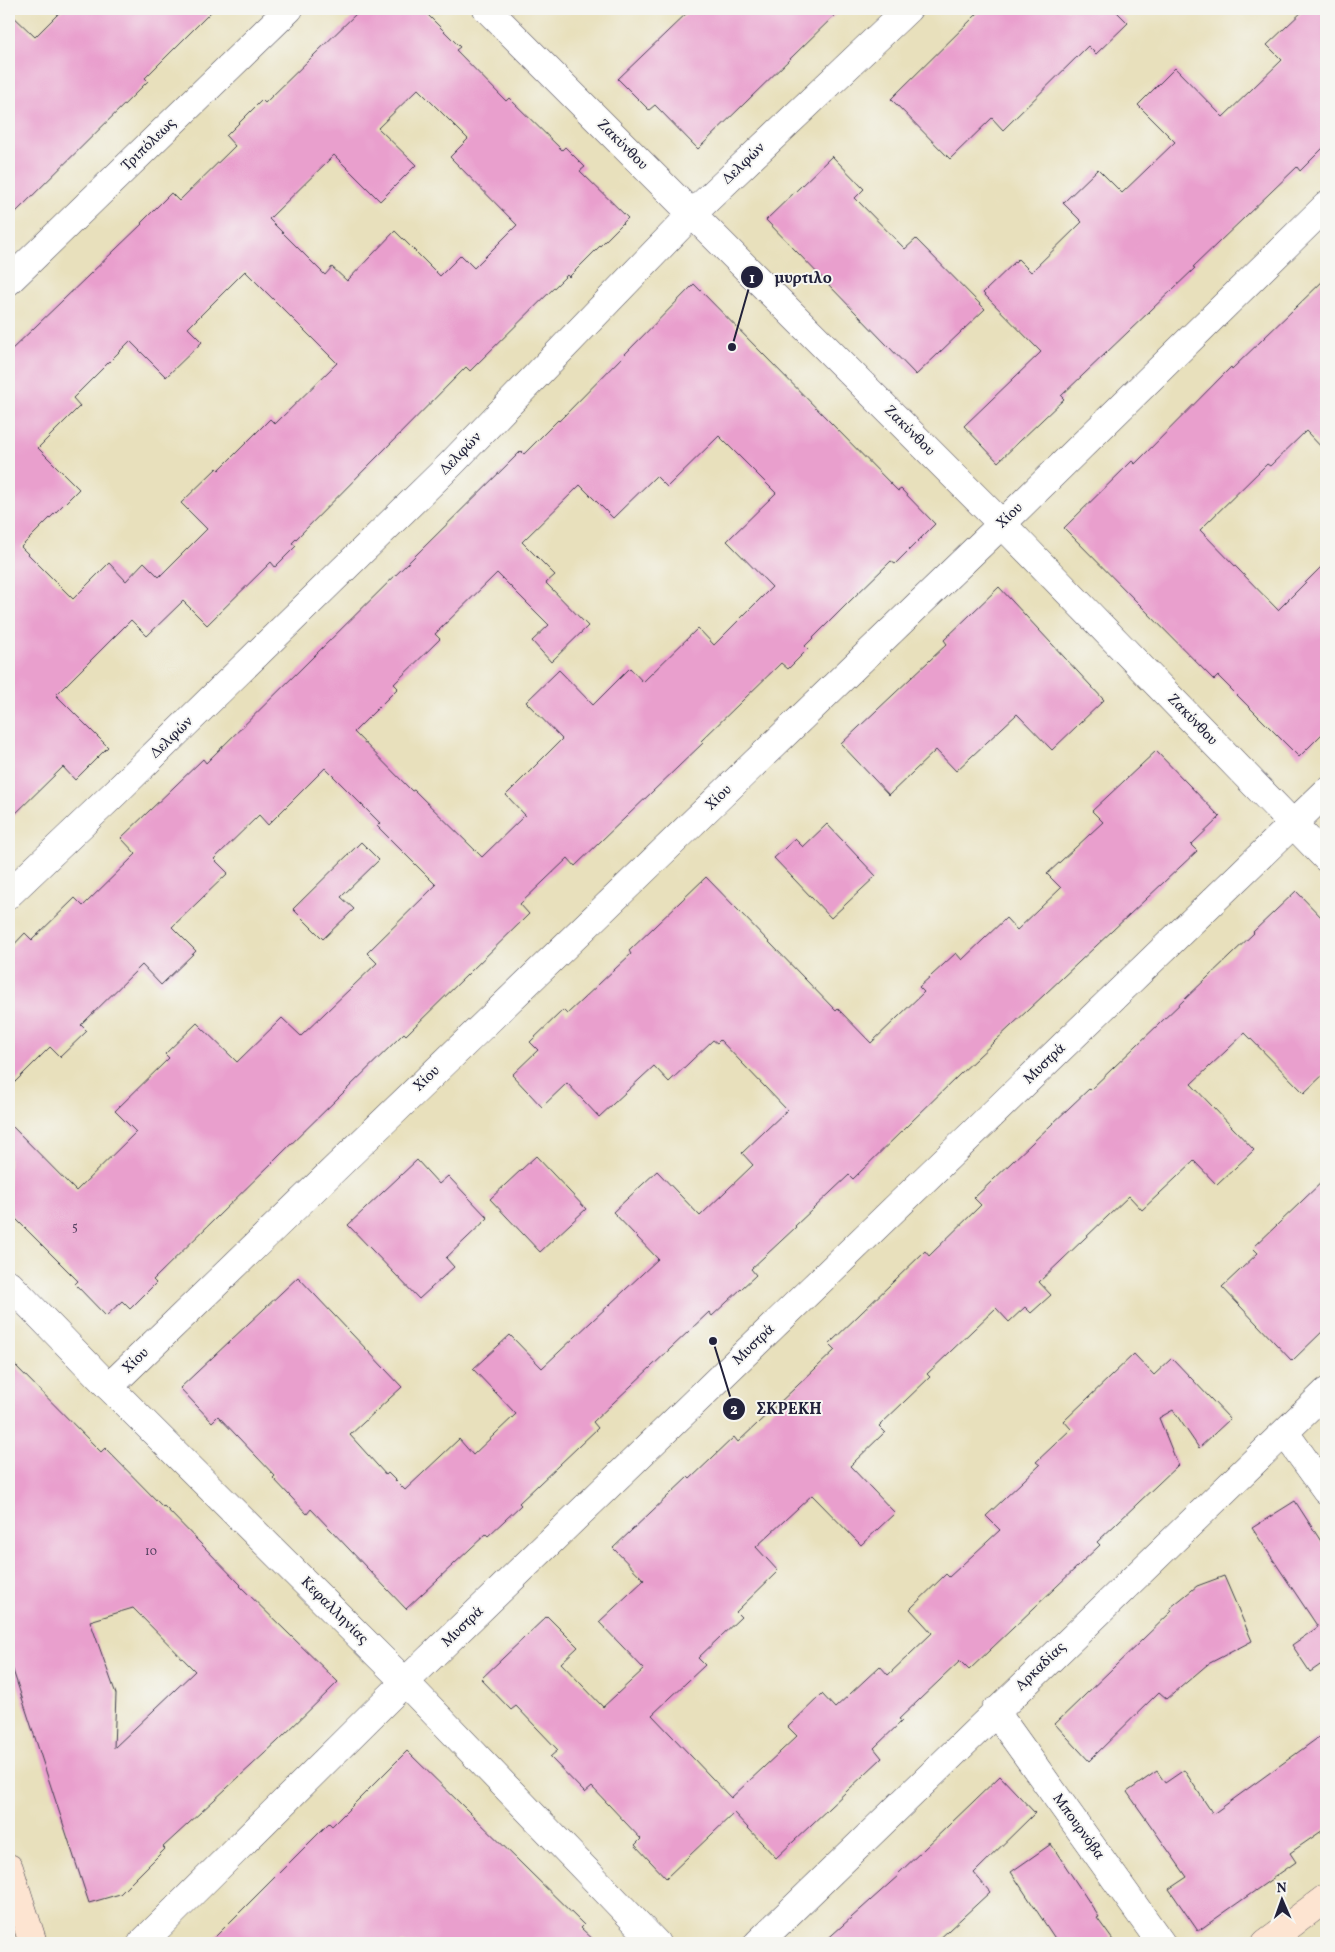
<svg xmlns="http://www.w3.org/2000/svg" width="1335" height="1952" font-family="Vollkorn,serif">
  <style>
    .building { fill: #e99fcd; fill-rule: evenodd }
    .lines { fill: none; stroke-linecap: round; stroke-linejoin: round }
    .street-casing { stroke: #403e4e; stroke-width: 29 }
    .secondary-casing { stroke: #403e4e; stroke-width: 29 }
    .street { stroke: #fff; stroke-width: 28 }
    .secondary { stroke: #fde4d1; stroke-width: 28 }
    .labels { text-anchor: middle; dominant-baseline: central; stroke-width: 4; stroke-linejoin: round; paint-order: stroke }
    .number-label { font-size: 12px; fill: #544160 }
    .street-label { font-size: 15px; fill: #22223b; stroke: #f6f6f2 }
    .leader { fill: none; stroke: #22223b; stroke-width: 2 }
    .callout-dot { fill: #22223b; stroke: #f6f6f2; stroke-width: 2 }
    .mark-label { font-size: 15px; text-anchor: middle; font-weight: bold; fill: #fff }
    .callout-label { font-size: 16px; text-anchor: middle; font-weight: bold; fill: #22223b; stroke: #f6f6f2; stroke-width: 4; stroke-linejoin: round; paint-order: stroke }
  </style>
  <rect width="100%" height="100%" fill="#f6f6f2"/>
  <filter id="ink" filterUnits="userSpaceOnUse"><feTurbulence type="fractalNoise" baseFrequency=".02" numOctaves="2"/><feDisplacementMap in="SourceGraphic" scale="10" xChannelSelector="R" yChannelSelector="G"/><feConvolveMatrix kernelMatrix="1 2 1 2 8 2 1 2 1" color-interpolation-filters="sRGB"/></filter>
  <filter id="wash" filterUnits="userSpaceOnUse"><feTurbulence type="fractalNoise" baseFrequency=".0096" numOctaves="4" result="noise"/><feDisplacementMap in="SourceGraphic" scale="20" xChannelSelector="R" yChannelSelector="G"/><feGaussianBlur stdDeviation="1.12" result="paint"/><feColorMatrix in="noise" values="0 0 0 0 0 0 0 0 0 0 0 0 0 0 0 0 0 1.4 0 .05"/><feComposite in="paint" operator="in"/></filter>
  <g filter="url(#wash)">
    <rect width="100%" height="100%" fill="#e8e0bc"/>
    <g id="blocks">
      <!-- building -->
      <g class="building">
        <path d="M 63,9 L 214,9 L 145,78 L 148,81 L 9,219 L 9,12 L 35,37 Z"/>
        <path d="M 361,9 L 422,9 L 460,47 L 456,50 L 506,101 L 509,98 L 562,150 L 565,147 L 585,167 L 580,171 L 628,218 L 569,277 L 567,275 L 470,371 L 466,367 L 292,543 L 296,546 L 275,567 L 271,562 L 207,625 L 183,601 L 147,636 L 131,620 L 56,695 L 108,747 L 75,780 L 63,767 L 9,820 L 9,352 L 142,224 L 141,223 L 171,193 L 179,201 L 235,146 L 226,136 L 262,100 L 265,103 ZM 418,89 L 468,139 L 450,157 L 517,225 L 474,268 L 461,255 L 440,276 L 395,231 L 347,281 L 332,267 L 325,275 L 269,219 L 334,155 L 380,201 L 416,165 L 378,128 ZM 245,271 L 337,363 L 275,424 L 270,419 L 219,470 L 217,468 L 181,503 L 207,529 L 159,577 L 144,562 L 126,581 L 109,563 L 73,599 L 21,547 L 79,489 L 38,448 L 80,406 L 73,398 L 130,341 L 166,377 L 202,342 L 188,328 Z"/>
        <path d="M 691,9 L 841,9 L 698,149 L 655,105 L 649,110 L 618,79 Z"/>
        <path d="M 982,9 L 1114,9 L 1128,23 L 1096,54 L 1088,46 L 1003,130 L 992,118 L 950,159 L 891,99 Z"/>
        <path d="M 1305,9 L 1326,9 L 1326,145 L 1300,171 L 1297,167 L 1193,267 L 1195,268 L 1061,396 L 1064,399 L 998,462 L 964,426 L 1041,352 L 983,293 L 1018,259 L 1031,272 L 1082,222 L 1063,203 L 1098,169 L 1122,193 L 1175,142 L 1138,105 L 1175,68 L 1223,117 L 1282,60 L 1267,45 Z"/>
        <path d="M 832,156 L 864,189 L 855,198 L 905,249 L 916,239 L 985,309 L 916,375 L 766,220 Z"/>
        <path d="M 1326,278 L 1326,452 L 1306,431 L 1270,466 L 1267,464 L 1200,530 L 1278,610 L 1326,562 L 1326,730 L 1299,757 L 1218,676 L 1214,680 L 1064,528 L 1132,461 L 1135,464 L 1231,367 L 1232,369 Z"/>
        <path d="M 694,284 L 898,491 L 901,489 L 935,524 L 895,564 L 891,561 L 850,601 L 805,646 L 808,649 L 788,669 L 781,663 L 701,741 L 703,743 L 575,866 L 568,858 L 520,904 L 529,914 L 406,1035 L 404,1033 L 153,1280 L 156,1283 L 130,1309 L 122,1301 L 106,1316 L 75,1284 L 78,1281 L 9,1212 L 9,1123 L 76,1191 L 136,1132 L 115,1111 L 169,1058 L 165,1054 L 197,1023 L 237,1062 L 282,1018 L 301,1036 L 377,963 L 367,953 L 436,885 L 377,826 L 380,823 L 325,768 L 268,825 L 259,815 L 214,859 L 228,873 L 172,927 L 196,951 L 161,985 L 142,965 L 81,1025 L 87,1031 L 60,1057 L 50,1047 L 9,1088 L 9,950 L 25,933 L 32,940 L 75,898 L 83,906 L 136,854 L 121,838 L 203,759 L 206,763 L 521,451 L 524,454 L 558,420 L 559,421 ZM 719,436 L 776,493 L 727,541 L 772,587 L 714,645 L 698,628 L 643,682 L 630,668 L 593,705 L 559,670 L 526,702 L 562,739 L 506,795 L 525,815 L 482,857 L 414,790 L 412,791 L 354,732 L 398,688 L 394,684 L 440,639 L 435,634 L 497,573 L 549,625 L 532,641 L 551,662 L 588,626 L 546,583 L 555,575 L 522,542 L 580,485 L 613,518 L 656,476 L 667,487 Z"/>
        <path d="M 999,587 L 1104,700 L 1052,750 L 1017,714 L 956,771 L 936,750 L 889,795 L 841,744 L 947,644 L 944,640 Z"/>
        <path d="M 1156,751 L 1220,817 L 1191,845 L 1197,851 L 960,1074 L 853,1179 L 849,1175 L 795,1226 L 796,1227 L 751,1269 L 756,1275 L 712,1316 L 709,1312 L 593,1422 L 598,1428 L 519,1503 L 521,1505 L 488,1536 L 486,1534 L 406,1609 L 311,1509 L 307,1514 L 273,1478 L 275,1476 L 218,1416 L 212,1422 L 180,1388 L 298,1277 L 402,1387 L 350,1435 L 386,1475 L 388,1473 L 405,1490 L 459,1439 L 473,1455 L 516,1414 L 473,1369 L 510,1335 L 542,1368 L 658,1259 L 613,1212 L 657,1171 L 700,1216 L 753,1165 L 742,1153 L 787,1110 L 720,1040 L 717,1043 L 713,1040 L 669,1082 L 654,1066 L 599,1117 L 567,1083 L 542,1107 L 512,1075 L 538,1050 L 530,1042 L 563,1010 L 567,1014 L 631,954 L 629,951 L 706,877 L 836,1011 L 838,1009 L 871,1043 L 924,992 L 919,987 L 956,953 L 962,960 L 1006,918 L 1017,930 L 1061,888 L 1047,874 L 1103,822 L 1092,811 Z"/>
        <path d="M 827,824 L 876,876 L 831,918 L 774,858 L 795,839 L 803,847 Z"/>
        <path d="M 361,842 L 379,860 L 341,897 L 354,909 L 323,939 L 293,909 Z"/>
        <path d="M 1296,891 L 1326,922 L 1326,1072 L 1304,1093 L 1245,1033 L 1191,1084 L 1254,1150 L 1217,1185 L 1194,1161 L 1142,1210 L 1129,1196 L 1039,1282 L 1051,1295 L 1031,1313 L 1025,1307 L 1009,1322 L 996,1308 L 927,1374 L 930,1377 L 879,1426 L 885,1432 L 850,1466 L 895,1513 L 861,1545 L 812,1495 L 756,1547 L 778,1571 L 736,1612 L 741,1617 L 698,1658 L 705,1665 L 652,1715 L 731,1798 L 797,1736 L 788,1727 L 822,1694 L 835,1708 L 880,1666 L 888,1675 L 932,1633 L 910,1609 L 946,1574 L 949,1577 L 1000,1530 L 986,1516 L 1040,1465 L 1036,1462 L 1071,1429 L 1064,1421 L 1134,1354 L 1154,1375 L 1172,1358 L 1230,1419 L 1199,1448 L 1173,1410 L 1159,1418 L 1178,1465 L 1097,1542 L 1100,1545 L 969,1670 L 960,1661 L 899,1719 L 902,1721 L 874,1748 L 882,1758 L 776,1858 L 734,1813 L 666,1878 L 635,1845 L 641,1839 L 592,1787 L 585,1793 L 550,1757 L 558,1750 L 516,1706 L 511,1710 L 481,1679 L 547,1616 L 578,1647 L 561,1663 L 603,1707 L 644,1669 L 599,1622 L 644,1580 L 613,1548 L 688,1477 L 690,1479 L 734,1437 L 738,1442 L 835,1350 L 829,1344 L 925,1251 L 929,1256 L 981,1205 L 974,1198 L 1089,1089 L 1090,1090 L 1254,933 L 1253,932 Z"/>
        <path d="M 536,1156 L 586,1209 L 540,1252 L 490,1199 Z"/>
        <path d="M 417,1160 L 439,1184 L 448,1176 L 488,1218 L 446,1258 L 454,1267 L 419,1299 L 348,1225 Z"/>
        <path d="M 1326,1178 L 1326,1328 L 1292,1361 L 1222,1287 L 1258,1253 L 1253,1248 Z"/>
        <path d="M 9,1359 L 101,1452 L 105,1448 L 163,1507 L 164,1506 L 241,1585 L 240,1586 L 338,1682 L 277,1742 L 163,1847 L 165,1849 L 120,1894 L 89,1903 L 9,1658 ZM 133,1608 L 195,1671 L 114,1748 L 116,1694 L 90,1621 Z"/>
        <path d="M 1295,1501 L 1326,1549 L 1326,1661 L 1310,1672 L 1292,1645 L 1318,1627 L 1252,1528 Z"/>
        <path d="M 1224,1576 L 1252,1641 L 1208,1664 L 1167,1699 L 1159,1692 L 1089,1761 L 1055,1724 L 1172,1611 L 1170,1608 L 1197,1586 Z"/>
        <path d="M 1326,1732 L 1326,1828 L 1290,1853 L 1296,1862 L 1198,1931 L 1169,1889 L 1187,1877 L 1127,1792 L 1157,1771 L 1165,1783 L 1184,1770 L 1213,1814 Z"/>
        <path d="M 407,1751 L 584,1925 L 581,1928 L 597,1943 L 209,1943 L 329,1823 L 332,1826 Z"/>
        <path d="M 1000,1776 L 1035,1813 L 974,1873 L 990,1892 L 935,1943 L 823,1943 L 899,1875 L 898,1874 Z"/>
        <path d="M 1051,1844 L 1099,1917 L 1097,1918 L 1115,1943 L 1058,1943 L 1011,1872 Z"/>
      </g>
    </g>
  </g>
  <g filter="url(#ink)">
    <use href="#blocks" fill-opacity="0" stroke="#403e4e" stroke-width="1"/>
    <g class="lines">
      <!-- street casing -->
      <g class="street-casing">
        <g id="street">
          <path d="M 487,9 L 1002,524 L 1326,858"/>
          <path d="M 9,281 L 289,9"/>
          <path d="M 9,894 L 115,793 L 451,464 L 691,215 L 908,9"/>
          <path d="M 9,1284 L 109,1387 L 405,1682 L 656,1943"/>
          <path d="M 109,1387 L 1002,524 L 1326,206"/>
          <path d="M 1285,1433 L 1326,1490"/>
          <path d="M 995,1711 L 1161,1943"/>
          <path d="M 142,1943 L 405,1682 L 1326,792"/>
          <path d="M 758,1943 L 1326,1392"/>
        </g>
      </g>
      <!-- secondary casing -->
      <g class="secondary-casing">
        <g id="secondary">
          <path d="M 9,1868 L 33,1943"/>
          <path d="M 1266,1943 L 1326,1898"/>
        </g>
      </g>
      <!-- street -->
      <use href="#street" class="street"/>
      <!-- secondary -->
      <use href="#secondary" class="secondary"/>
    </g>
  </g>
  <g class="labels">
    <!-- number labels -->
    <g class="number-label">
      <text x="75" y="1228">5</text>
      <text x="151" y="1552">10</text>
    </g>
    <!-- street labels -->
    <g class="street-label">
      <text transform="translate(149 145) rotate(-44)">Τριπόλεως</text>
      <text transform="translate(622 145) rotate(45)">Ζακύνθου</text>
      <text transform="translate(744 164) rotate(-44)">Δελφών</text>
      <text transform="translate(909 431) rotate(45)">Ζακύνθου</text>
      <text transform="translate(461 454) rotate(-46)">Δελφών</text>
      <text transform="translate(1010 516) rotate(-44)">Χίου</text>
      <text transform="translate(1192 720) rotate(46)">Ζακύνθου</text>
      <text transform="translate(172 738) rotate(-44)">Δελφών</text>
      <text transform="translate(719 798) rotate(-44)">Χίου</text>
      <text transform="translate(1045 1064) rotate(-44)">Μυστρά</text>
      <text transform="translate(427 1079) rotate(-44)">Χίου</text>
      <text transform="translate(754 1345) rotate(-44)">Μυστρά</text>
      <text transform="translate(136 1361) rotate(-44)">Χίου</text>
      <text transform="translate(334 1611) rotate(45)">Κεφαλληνίας</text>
      <text transform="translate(463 1627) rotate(-44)">Μυστρά</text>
      <text transform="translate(1041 1667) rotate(-44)">Αρκαδίας</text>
      <text transform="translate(1078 1827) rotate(54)">Μπουρνόβα</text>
    </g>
  </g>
  <!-- callouts -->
  <path class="leader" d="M732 347L752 277M713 1341L734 1409"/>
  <g class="callout-dot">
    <circle cx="732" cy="347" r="5"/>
    <circle cx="713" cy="1341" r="5"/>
    <circle cx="752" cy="277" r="12"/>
    <circle cx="734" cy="1409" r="12"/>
  </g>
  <g class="mark-label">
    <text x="752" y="283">1</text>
    <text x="734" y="1414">2</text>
  </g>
  <g class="callout-label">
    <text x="803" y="283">μυρτιλο</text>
    <text x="789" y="1414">ΣΚΡΕΚΗ</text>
  </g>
  <!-- margin -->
  <rect width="1335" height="1952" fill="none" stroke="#f6f6f2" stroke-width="30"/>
  <!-- north arrow -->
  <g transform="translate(1282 1900) rotate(358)" stroke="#f6f6f2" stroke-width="4" paint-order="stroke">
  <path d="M0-4L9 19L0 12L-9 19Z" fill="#22223b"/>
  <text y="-8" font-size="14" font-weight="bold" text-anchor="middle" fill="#22223b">N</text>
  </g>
</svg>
